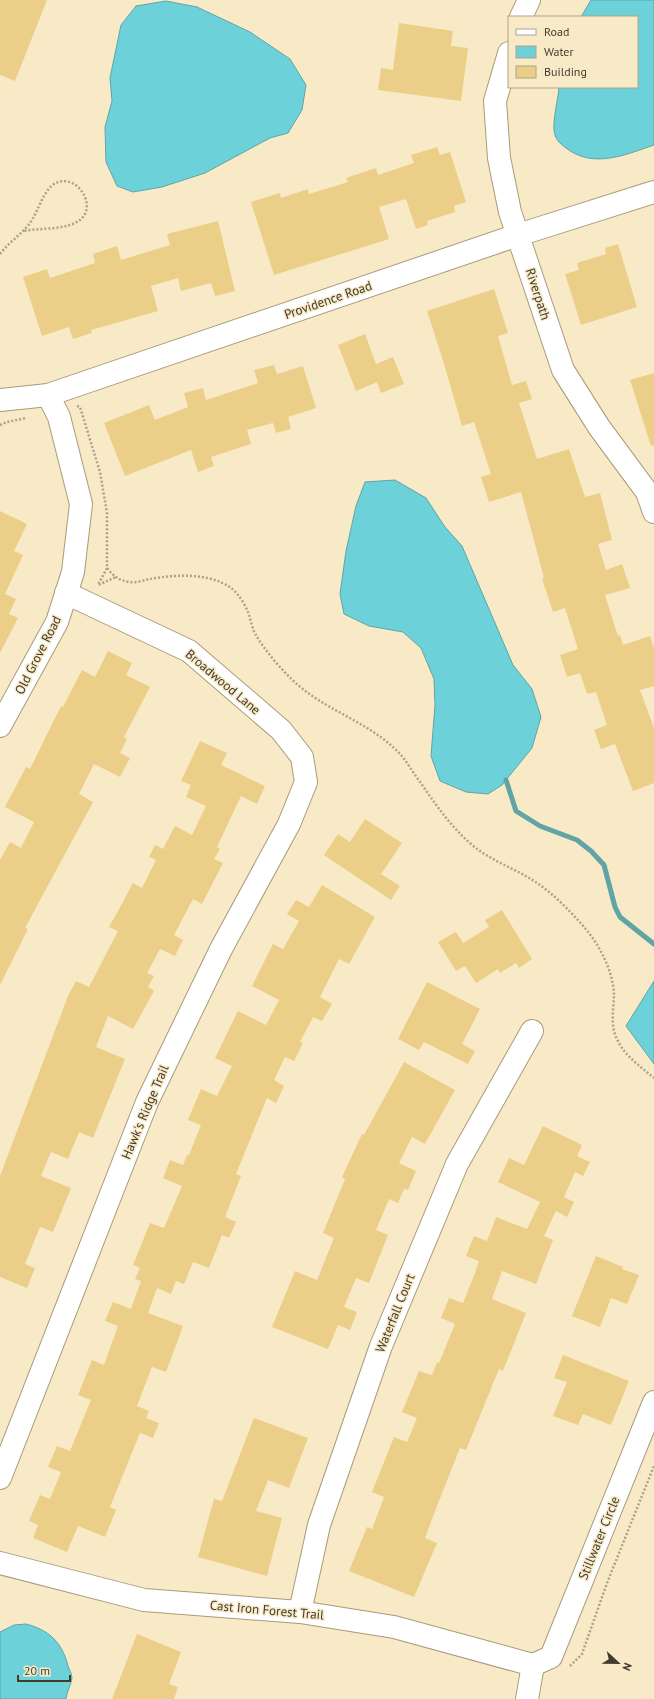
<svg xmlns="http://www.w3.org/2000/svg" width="654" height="1699" font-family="'PT Sans',sans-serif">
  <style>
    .water { fill: #6dd1d9; stroke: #60a4a5 }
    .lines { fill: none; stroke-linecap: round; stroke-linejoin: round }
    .stream { stroke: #60a4a5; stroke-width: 5 }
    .building { fill: #ebcf89 }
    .minor-casing { stroke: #a89b7a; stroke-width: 24 }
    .path { stroke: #aca287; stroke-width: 2.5; stroke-dasharray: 2 2; stroke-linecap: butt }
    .minor { stroke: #fff; stroke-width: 22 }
    .labels { text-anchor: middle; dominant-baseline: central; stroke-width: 3; stroke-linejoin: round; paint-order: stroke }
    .street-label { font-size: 13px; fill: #403b2d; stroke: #f8eac7 }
  </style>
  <rect width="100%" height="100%" fill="#f8eac7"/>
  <!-- water -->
  <g class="water">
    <path d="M 591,0 L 654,0 L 654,145 C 625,155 593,169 566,148 C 559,143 555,139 554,130 C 553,118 558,100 559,87 L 637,87 L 637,17 L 581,17 Z"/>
    <path d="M 166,1 L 197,7 L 250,32 L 290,59 L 306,85 L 302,110 L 288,133 L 270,138 L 205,173 L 162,187 L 133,192 L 117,186 L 106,162 L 105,127 L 112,101 L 110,78 L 121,25 L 136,6 Z"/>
    <path d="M 395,480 L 426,498 L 445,527 L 462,546 L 513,665 L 532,689 L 541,717 L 532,748 L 502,785 L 488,794 L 466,792 L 440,781 L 431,756 L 435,705 L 434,679 L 421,648 L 403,632 L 369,626 L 344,614 L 340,594 L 346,551 L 356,506 L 365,482 Z"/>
    <path d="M 654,981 L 654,1064 L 626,1026 Z"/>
    <path d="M 26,1624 C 49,1630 62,1642 68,1666 C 69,1669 72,1674 72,1678 C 71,1685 67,1691 66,1699 L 0,1699 L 0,1632 L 14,1625 Z"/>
  </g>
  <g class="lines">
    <!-- stream -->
    <path class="stream" d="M 506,780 L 516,811 L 540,826 L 577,840 L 591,851 L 604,865 L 615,907 L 620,917 L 654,944"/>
  </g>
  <!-- building -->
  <g class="building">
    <path d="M 0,0 L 47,0 L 15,81 L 0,75 Z"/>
    <path d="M 399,23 L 453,31 L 451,46 L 468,48 L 461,101 L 378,90 L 381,68 L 393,70 Z"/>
    <path d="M 437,147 L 440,155 L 450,152 L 466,202 L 454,206 L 455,212 L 427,221 L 428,225 L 416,229 L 406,199 L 379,207 L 389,239 L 274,275 L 251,202 L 280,193 L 281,198 L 308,189 L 309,194 L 348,182 L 346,178 L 376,168 L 378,175 L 414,163 L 411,155 Z"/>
    <path d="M 218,221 L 235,291 L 215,296 L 211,283 L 181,291 L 178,278 L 151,286 L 158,311 L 91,330 L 92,333 L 73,339 L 69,327 L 42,336 L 23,277 L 47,269 L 50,278 L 95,263 L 93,254 L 117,246 L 121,260 L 170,245 L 167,234 Z"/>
    <path d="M 618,244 L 637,307 L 581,325 L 565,274 L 579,270 L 577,263 L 606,254 L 605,248 Z"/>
    <path d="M 494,289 L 508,333 L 498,336 L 512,385 L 526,381 L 532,399 L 519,403 L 537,459 L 569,449 L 585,497 L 600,493 L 612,540 L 598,544 L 606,570 L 622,564 L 630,588 L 605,595 L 618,636 L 620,635 L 623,645 L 650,636 L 654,648 L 654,686 L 640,690 L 654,728 L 654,783 L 633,791 L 615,744 L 601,749 L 594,730 L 607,725 L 596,692 L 587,694 L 580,673 L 567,677 L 560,655 L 578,649 L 565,608 L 553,612 L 542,579 L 544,578 L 521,492 L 489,502 L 481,477 L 491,474 L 474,422 L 462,426 L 444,364 L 427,311 Z"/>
    <path d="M 365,334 L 376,364 L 393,357 L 404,384 L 381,393 L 377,382 L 356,391 L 338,345 Z"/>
    <path d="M 274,365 L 277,374 L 303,366 L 316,408 L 288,417 L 291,429 L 276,433 L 273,423 L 247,430 L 251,444 L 211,457 L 214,466 L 198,472 L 191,450 L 125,476 L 104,423 L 149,405 L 155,420 L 188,407 L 184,393 L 203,388 L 206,400 L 258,383 L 254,370 Z"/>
    <path d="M 654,373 L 654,445 L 651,446 L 630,380 Z"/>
    <path d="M 0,511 L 27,524 L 14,551 L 23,555 L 5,594 L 16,599 L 9,614 L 18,618 L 0,653 Z"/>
    <path d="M 108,651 L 132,663 L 126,675 L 150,687 L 124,737 L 127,739 L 120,753 L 130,758 L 120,777 L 94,764 L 79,794 L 93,802 L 25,928 L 28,929 L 0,985 L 0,860 L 10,842 L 21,848 L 34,822 L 5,807 L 26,767 L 30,769 L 61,706 L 63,707 L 82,670 L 95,677 Z"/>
    <path d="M 200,741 L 227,753 L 221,765 L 265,786 L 257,804 L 241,796 L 217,847 L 220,849 L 214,859 L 223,863 L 202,904 L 193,899 L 174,935 L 183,940 L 175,956 L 160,949 L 147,973 L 154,976 L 148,987 L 154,991 L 133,1029 L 108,1016 L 96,1047 L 125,1059 L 93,1138 L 79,1132 L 68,1159 L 51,1152 L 41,1176 L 71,1188 L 53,1232 L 40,1227 L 25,1264 L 35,1268 L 27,1288 L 0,1277 L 0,1176 L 68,996 L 76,981 L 89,987 L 118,931 L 109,927 L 118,911 L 133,883 L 142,888 L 156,860 L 149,857 L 155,845 L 163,849 L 175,826 L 192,835 L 206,806 L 186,797 L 191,785 L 181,781 Z"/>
    <path d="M 365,819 L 402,843 L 381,874 L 400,886 L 391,900 L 324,855 L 338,834 L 350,842 Z"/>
    <path d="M 322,885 L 375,917 L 349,964 L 339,959 L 320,997 L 332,1004 L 322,1021 L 313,1017 L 300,1042 L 303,1043 L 294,1061 L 285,1057 L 274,1080 L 284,1086 L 276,1103 L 267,1098 L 236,1174 L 241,1176 L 225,1217 L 236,1222 L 229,1238 L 222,1235 L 209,1268 L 193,1262 L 184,1284 L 176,1281 L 171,1294 L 157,1288 L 148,1313 L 183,1326 L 166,1372 L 152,1367 L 137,1406 L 149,1411 L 146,1418 L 159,1423 L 153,1438 L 140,1433 L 110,1507 L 116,1510 L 105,1537 L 78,1526 L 67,1552 L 33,1538 L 38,1525 L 29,1521 L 40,1495 L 50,1499 L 61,1472 L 48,1467 L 57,1446 L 70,1451 L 91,1400 L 78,1395 L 92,1360 L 104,1365 L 118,1326 L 105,1321 L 113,1302 L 131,1309 L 141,1281 L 135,1279 L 140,1268 L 133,1265 L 150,1223 L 164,1228 L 182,1186 L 163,1178 L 170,1160 L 183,1165 L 187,1155 L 189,1155 L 201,1125 L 188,1120 L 201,1089 L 217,1096 L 232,1066 L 215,1058 L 238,1011 L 266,1025 L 279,1000 L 252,986 L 273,944 L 283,949 L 299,921 L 287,914 L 296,900 L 309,907 Z"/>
    <path d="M 502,910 L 532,959 L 519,968 L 516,963 L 500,973 L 498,969 L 476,983 L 465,966 L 456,971 L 438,942 L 456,932 L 463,943 L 489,927 L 485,920 Z"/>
    <path d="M 427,982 L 480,1009 L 462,1044 L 475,1051 L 468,1064 L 424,1042 L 419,1050 L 398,1039 Z"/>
    <path d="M 404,1062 L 455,1090 L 425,1144 L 412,1137 L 399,1163 L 416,1171 L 408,1190 L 404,1189 L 398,1203 L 389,1199 L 376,1230 L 388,1235 L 369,1283 L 356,1278 L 344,1307 L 357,1312 L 350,1330 L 338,1325 L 328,1349 L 272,1327 L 295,1271 L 317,1280 L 334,1238 L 323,1233 L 345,1179 L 342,1177 L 362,1134 L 364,1135 Z"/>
    <path d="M 543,1126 L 582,1145 L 577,1156 L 590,1162 L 583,1176 L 575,1172 L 564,1197 L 574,1202 L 567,1217 L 556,1211 L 544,1236 L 553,1240 L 536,1284 L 502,1271 L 492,1299 L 526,1313 L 503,1371 L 499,1369 L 466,1450 L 460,1448 L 437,1506 L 425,1538 L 437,1543 L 414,1597 L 349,1571 L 367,1527 L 372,1529 L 384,1497 L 372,1492 L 394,1437 L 407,1442 L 417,1418 L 402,1412 L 419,1371 L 432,1375 L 437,1362 L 439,1363 L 455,1324 L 441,1318 L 449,1298 L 463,1303 L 475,1273 L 479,1261 L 466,1256 L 474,1236 L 487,1241 L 496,1217 L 527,1229 L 540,1202 L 498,1182 L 509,1158 L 524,1165 Z"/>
    <path d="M 596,1256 L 623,1267 L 622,1269 L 639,1275 L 627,1304 L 611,1298 L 600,1327 L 572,1316 Z"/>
    <path d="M 563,1355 L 629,1381 L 611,1425 L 583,1414 L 578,1425 L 553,1416 L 567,1382 L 554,1378 Z"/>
    <path d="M 254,1418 L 308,1438 L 289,1488 L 268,1480 L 256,1511 L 282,1518 L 267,1576 L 198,1557 L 214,1499 L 222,1501 Z"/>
    <path d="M 137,1634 L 181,1652 L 169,1684 L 178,1687 L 174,1699 L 112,1699 Z"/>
  </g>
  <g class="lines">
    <!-- minor casing -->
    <g class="minor-casing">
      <g id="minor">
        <path d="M 521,17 L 529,0"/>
        <path d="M 509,53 L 495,101 L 499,158 L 510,212 L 563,370 L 599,427 L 647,492 L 654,512"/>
        <path d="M 0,400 L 48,395 L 518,235 L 654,192"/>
        <path d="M 0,726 L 57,622 L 73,572 L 81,504 L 59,417 L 48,395"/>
        <path d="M 0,1478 L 147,1102 L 221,949 L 289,824 L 306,782 L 302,757 L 281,730 L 189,651 L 66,593"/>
        <path d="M 0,1563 L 144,1600 L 300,1612 L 394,1627 L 533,1665"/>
        <path d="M 300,1612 L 319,1525 L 381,1346 L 457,1164 L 532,1031"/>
        <path d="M 533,1665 L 551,1657 L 654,1402"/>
        <path d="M 527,1699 L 533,1665"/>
      </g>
    </g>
    <!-- path -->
    <g class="path">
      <path d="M 0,254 C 9,242 21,235 30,223 C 38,212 44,188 56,183 C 77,173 98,206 80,220 C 67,230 39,228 23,231"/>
      <path d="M 77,406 L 80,407 L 100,472 L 107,513 L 107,568 C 113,576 120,581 130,582 C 137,583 144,580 150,579 C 176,574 221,572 238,595 C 242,600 246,607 248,612 C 251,620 252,629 256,635 C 265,651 284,673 298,685 C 329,712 373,724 401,755 C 407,762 412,771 418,779 C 434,802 449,825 471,844 C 489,860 514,868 534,881 C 553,893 570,911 585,928 C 600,946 612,969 614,993 C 614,1007 610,1023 616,1037 C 624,1056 639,1065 654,1078"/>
      <path d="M 0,425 L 7,422 L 26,418"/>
      <path d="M 107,568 L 98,585 L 116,577"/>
      <path d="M 570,1666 L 582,1654 L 607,1583 L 654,1466"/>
    </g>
    <!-- minor -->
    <use href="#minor" class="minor"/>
  </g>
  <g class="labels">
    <!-- street labels -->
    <g class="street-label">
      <text transform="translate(538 294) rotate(72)">Riverpath</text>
      <text transform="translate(328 300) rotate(-19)">Providence Road</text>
      <text transform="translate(38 655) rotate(-63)">Old Grove Road</text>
      <text transform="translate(223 682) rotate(40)">Broadwood Lane</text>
      <text transform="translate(145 1112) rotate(-67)">Hawk's Ridge Trail</text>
      <text transform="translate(395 1313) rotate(-68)">Waterfall Court</text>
      <text transform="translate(599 1538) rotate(-68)">Stillwater Circle</text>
      <text transform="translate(267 1610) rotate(5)">Cast Iron Forest Trail</text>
    </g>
  </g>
  <!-- legend -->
  <rect x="508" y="16" width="130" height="72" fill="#f8eac7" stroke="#aea489"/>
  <rect x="516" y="29" width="20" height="6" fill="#ffffff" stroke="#aea489"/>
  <text x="544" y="36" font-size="12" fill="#403b2d">Road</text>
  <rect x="516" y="46" width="20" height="12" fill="#6dd1d9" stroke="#aea489"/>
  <text x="544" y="56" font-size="12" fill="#403b2d">Water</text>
  <rect x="516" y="66" width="20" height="12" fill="#ebcf89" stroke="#aea489"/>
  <text x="544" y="76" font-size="12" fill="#403b2d">Building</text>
  <!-- north arrow -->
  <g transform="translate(618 1663) rotate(112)" stroke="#f8eac7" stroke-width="3" paint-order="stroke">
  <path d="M0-3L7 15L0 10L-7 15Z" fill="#403b2d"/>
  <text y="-6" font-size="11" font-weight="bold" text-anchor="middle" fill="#403b2d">N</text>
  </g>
  <!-- scale -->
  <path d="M18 1675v6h52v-6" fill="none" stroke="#403b2d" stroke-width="2"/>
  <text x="24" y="1675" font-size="12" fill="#403b2d" stroke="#f8eac7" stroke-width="3" paint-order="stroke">20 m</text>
</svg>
